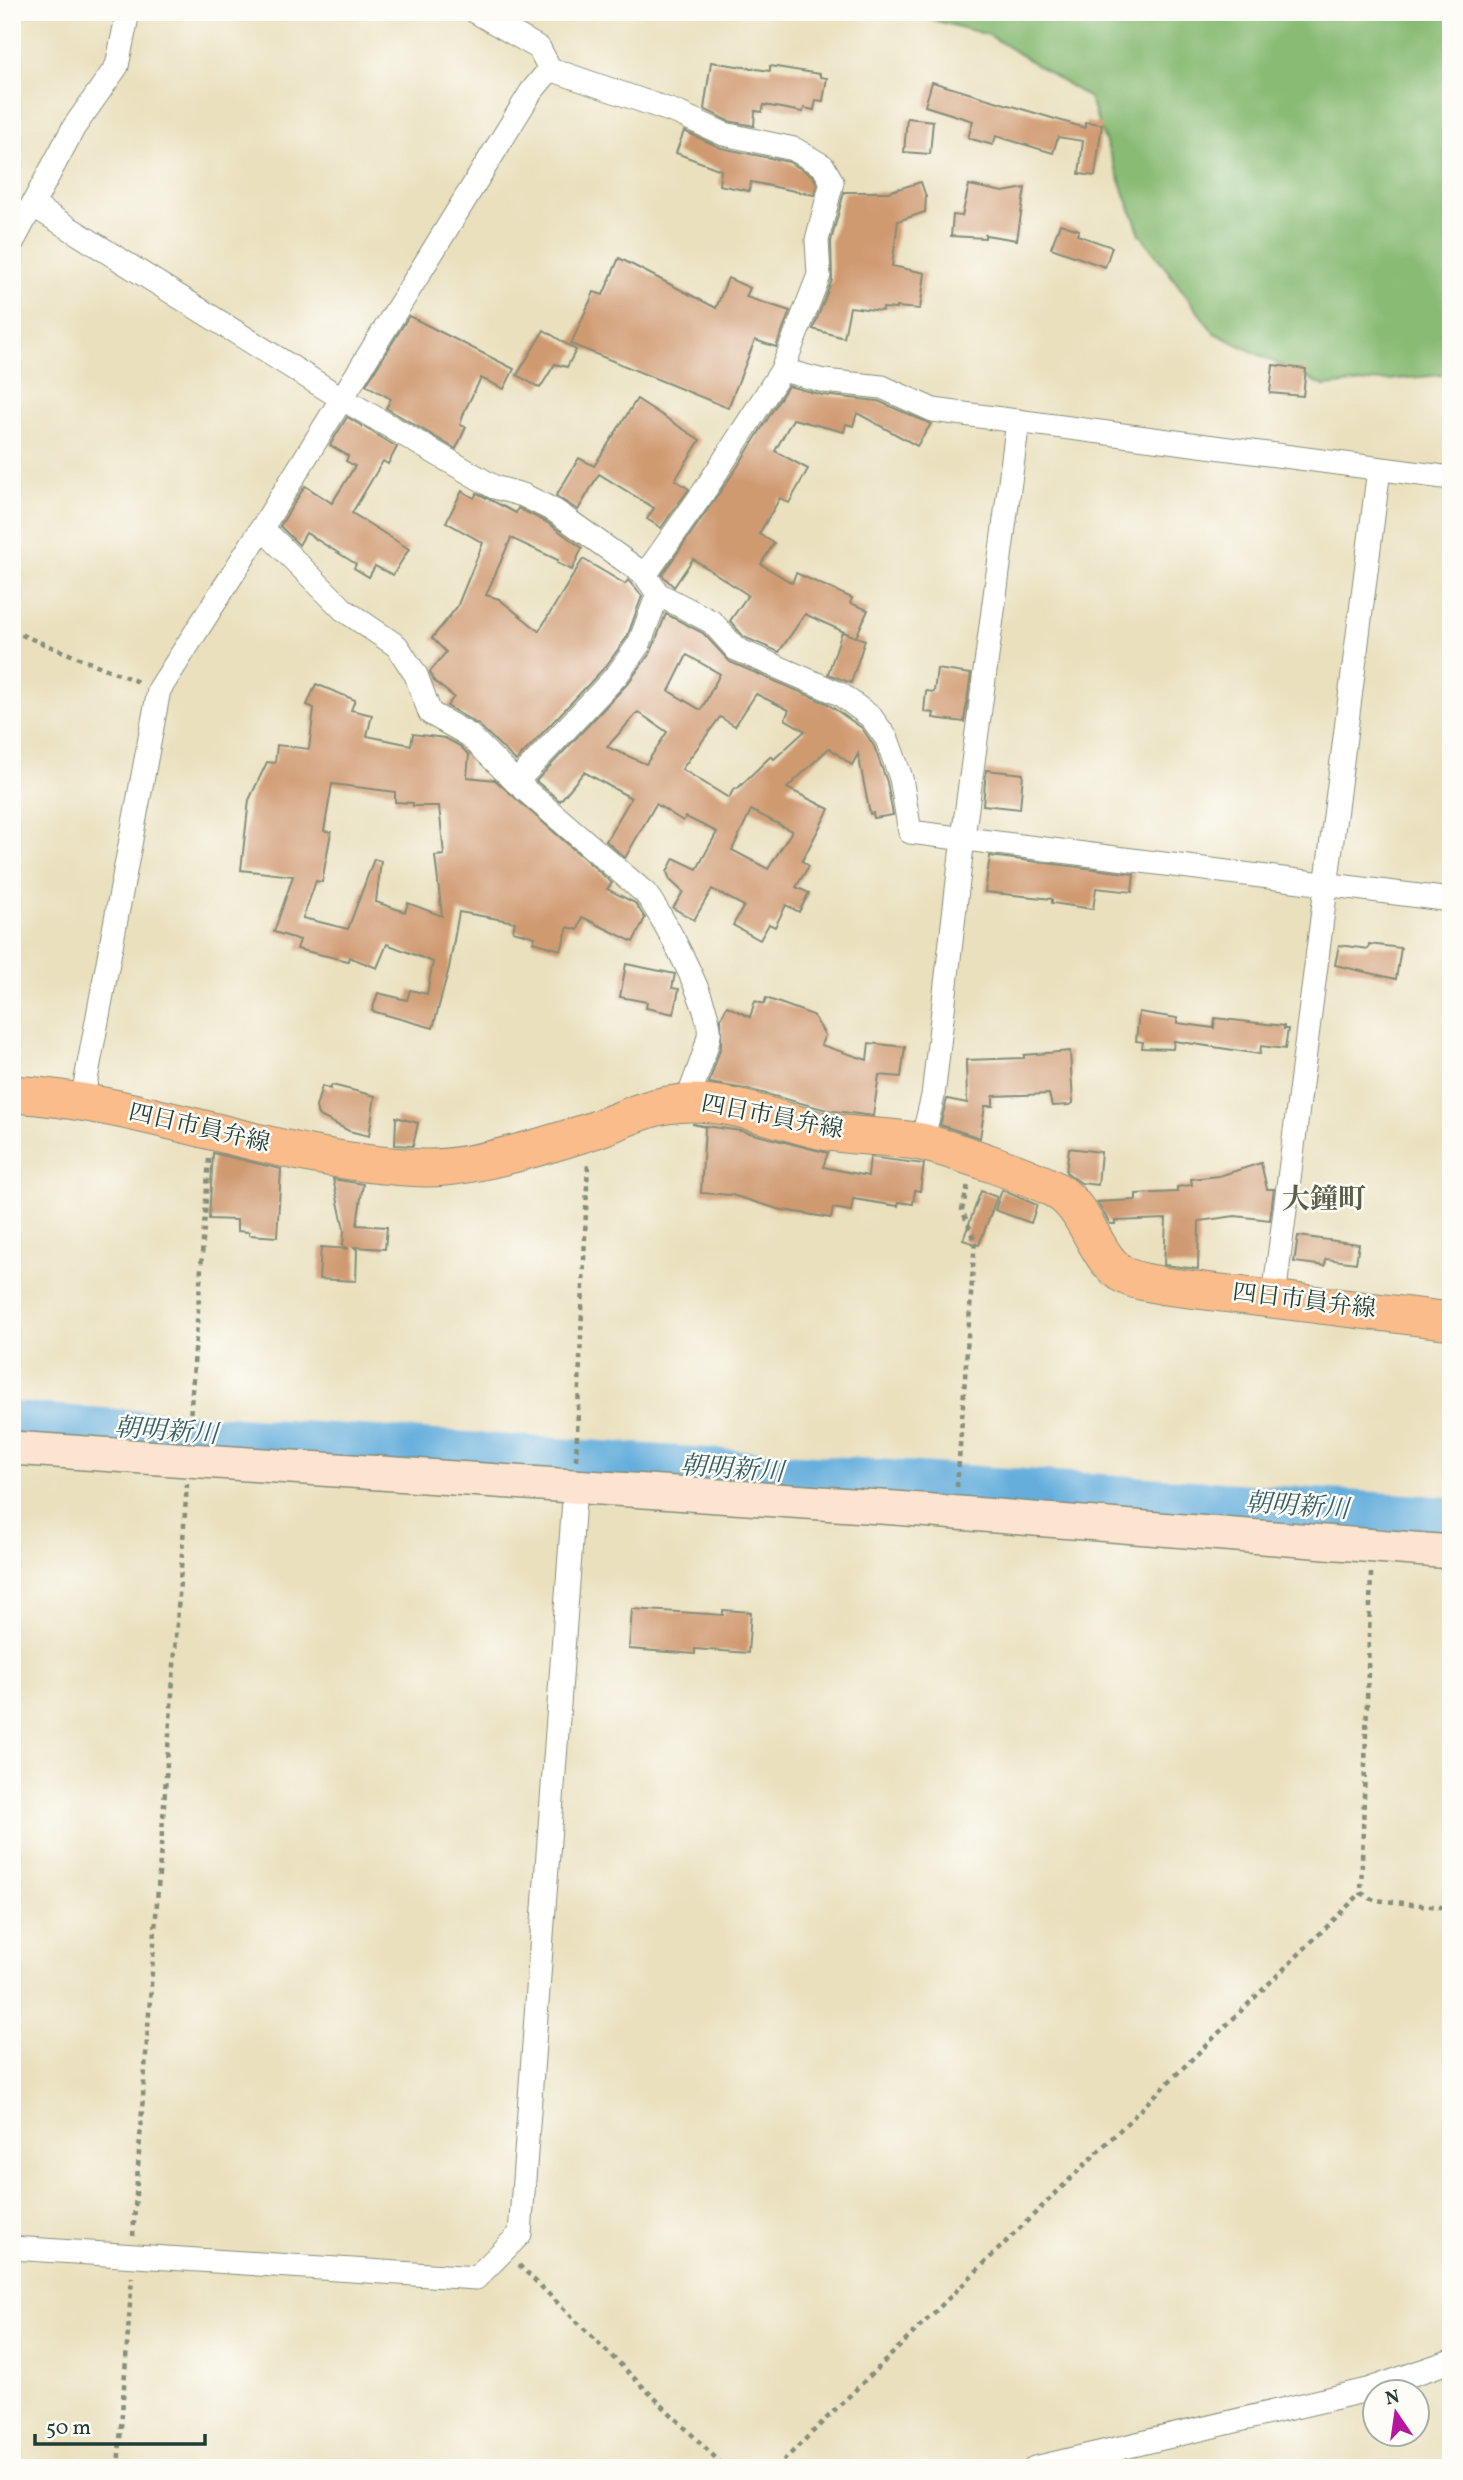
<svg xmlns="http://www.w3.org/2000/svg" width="1463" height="2480" font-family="Vollkorn,'Noto Serif JP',serif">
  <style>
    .forest { fill: #89bb74; stroke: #547c54; stroke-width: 2 }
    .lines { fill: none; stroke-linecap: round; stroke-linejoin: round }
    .river { stroke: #65aedc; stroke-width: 40 }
    .building { fill: #d09a71; fill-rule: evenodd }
    .street-casing { stroke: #848e79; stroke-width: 25 }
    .secondary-casing { stroke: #848e79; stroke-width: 36 }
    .primary-casing { stroke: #848e79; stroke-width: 39 }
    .path { stroke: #848e79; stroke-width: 4.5; stroke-dasharray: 5 5; stroke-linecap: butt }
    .street { stroke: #fff; stroke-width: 23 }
    .secondary { stroke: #fde4d0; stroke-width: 33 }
    .primary { stroke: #f9bc8a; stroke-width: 37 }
    .labels { text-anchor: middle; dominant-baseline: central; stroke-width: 5; stroke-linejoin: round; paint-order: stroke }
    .street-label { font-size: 24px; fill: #1f3d34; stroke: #fdfcf7 }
    .water-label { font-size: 26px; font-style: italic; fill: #345f66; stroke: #fdfcf7 }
    .quarter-label { font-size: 28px; font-weight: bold; fill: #5d5e49; stroke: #fdfcf7 }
  </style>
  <rect width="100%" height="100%" fill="#fdfcf7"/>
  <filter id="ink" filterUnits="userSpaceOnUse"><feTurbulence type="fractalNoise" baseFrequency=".0143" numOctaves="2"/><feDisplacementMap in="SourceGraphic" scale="14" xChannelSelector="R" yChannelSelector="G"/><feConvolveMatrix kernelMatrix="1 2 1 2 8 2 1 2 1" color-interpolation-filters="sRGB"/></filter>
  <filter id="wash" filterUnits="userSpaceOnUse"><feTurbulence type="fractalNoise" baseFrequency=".00686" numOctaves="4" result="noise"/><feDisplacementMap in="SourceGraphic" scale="28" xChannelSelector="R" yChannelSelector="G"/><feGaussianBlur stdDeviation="1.57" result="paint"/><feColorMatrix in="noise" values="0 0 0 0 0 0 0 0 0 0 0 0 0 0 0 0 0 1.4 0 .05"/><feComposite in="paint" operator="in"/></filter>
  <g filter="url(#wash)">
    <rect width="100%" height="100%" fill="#eae0be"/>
    <!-- forest -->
    <path class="forest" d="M 903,12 L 1451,12 L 1451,374 L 1324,386 L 1214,333 L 1140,234 L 1089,98 L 989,35 Z"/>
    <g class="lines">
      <!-- river -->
      <path class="river" d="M 12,1422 L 1451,1517"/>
    </g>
    <g id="blocks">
      <!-- building -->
      <g class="building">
        <path d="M 711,62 L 770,71 L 770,66 L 820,74 L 820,77 L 827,78 L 823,101 L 816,100 L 814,110 L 804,108 L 803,112 L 764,105 L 762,112 L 755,111 L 754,126 L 728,121 L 704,109 Z"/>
        <path d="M 932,82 L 1085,128 L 1085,122 L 1102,124 L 1095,176 L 1079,174 L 1083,141 L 1058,137 L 1053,153 L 996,136 L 993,145 L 968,138 L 973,121 L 925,106 Z"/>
        <path d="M 907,118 L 933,121 L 930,154 L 904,152 Z"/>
        <path d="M 684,131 L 721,148 L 789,162 L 813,176 L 817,184 L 814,195 L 751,182 L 749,191 L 719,185 L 721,170 L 676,153 Z"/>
        <path d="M 921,182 L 926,197 L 925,212 L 898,221 L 892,266 L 925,273 L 920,309 L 896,307 L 896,309 L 883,308 L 882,311 L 850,307 L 844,338 L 813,329 L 832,280 L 831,241 L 844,192 L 888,192 Z"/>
        <path d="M 969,185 L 1003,192 L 1025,188 L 1017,240 L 985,235 L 985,238 L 951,236 L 953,215 L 962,216 Z"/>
        <path d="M 1060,224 L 1079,230 L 1077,235 L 1112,247 L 1105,267 L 1051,248 Z"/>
        <path d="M 619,258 L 716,308 L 728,278 L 750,288 L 746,297 L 790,311 L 776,347 L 755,340 L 728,408 L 571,344 L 594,292 L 603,295 Z"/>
        <path d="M 409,316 L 514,369 L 504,389 L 481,378 L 465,410 L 460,425 L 466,427 L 456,449 L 386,408 L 391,399 L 366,385 Z"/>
        <path d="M 544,330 L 576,350 L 567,367 L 555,364 L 540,388 L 517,375 Z"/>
        <path d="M 1273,365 L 1306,369 L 1303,396 L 1270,393 Z"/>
        <path d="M 788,386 L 822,395 L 878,401 L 931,424 L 917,446 L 857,413 L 853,426 L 846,424 L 844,432 L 793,419 L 775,451 L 808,469 L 789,503 L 780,498 L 759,534 L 774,543 L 761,564 L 792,583 L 796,573 L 852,598 L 850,603 L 868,610 L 856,637 L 865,640 L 851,683 L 828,674 L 842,632 L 855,637 L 805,614 L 779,652 L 744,637 L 730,621 L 748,595 L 693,559 L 674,587 L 662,575 L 736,469 Z"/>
        <path d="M 637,399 L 700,440 L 675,480 L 689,489 L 661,528 L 647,519 L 654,508 L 599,474 L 578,510 L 556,496 L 579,458 L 594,466 Z"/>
        <path d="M 347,417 L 397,447 L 388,464 L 383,461 L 352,513 L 409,549 L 393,575 L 375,566 L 369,577 L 354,568 L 356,564 L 306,533 L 299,545 L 280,526 L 305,486 L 332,503 L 355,466 L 346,461 L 348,456 L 330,445 Z"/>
        <path d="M 462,491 L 474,498 L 477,493 L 516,513 L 518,508 L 548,523 L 582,548 L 572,570 L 557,563 L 558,560 L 511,538 L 486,595 L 499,599 L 539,631 L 583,559 L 625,584 L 628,580 L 642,596 L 627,637 L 606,666 L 516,761 L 479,725 L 447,706 L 454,697 L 434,681 L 430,672 L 446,652 L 432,638 L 457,607 L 483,543 L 446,522 Z"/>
        <path d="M 666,614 L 703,633 L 730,662 L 826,703 L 862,728 L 874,746 L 887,782 L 893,815 L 874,818 L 873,813 L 870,814 L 858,754 L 852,765 L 829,748 L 787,788 L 829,809 L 802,861 L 809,866 L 796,887 L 809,893 L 799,912 L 786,905 L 775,927 L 769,924 L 760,940 L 733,925 L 744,906 L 712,889 L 694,920 L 673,908 L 683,892 L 670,880 L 667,872 L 674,858 L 697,869 L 717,832 L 686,817 L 683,821 L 656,804 L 625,858 L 606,841 L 631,798 L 584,772 L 560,801 L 536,781 L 628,683 L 651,652 ZM 687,655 L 720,674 L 701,710 L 669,691 ZM 756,694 L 789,710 L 785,719 L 805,731 L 774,759 L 771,756 L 737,789 L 734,788 L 729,798 L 682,769 L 720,717 L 735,726 ZM 638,712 L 667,732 L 646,764 L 607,747 ZM 751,810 L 792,831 L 768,869 L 732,850 Z"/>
        <path d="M 937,669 L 971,674 L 964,722 L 933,718 L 934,713 L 924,712 L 926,691 L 934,692 Z"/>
        <path d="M 316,684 L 355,700 L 351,710 L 372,715 L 367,736 L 411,745 L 413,734 L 445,738 L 460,746 L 469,755 L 467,777 L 495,780 L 612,883 L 607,889 L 635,903 L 645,918 L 633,942 L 582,917 L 578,930 L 568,927 L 561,950 L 533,942 L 535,937 L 513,931 L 515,922 L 459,912 L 449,968 L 433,1028 L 372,1011 L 378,993 L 407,1000 L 410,990 L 427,994 L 433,962 L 387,944 L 377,968 L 349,957 L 348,961 L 297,949 L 300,940 L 274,932 L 293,876 L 241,870 L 249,800 L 267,762 L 275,763 L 277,745 L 309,749 L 314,708 L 307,705 ZM 332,784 L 395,792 L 395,802 L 413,803 L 413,806 L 439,806 L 444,855 L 435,856 L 442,916 L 408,903 L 405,912 L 376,902 L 381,861 L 374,859 L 348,929 L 303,918 L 316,881 L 322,882 L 331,832 L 324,831 Z"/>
        <path d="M 986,770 L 1023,774 L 1020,809 L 983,805 Z"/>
        <path d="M 990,856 L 1134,874 L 1132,892 L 1096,888 L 1093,909 L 1052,903 L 1052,899 L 985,892 Z"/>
        <path d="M 1369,944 L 1401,948 L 1396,979 L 1335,965 L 1339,945 L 1368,949 Z"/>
        <path d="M 626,964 L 675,974 L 672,988 L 679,989 L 674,1014 L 646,1008 L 647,1002 L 620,997 Z"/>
        <path d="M 766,998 L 813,1015 L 825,1035 L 821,1045 L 867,1060 L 869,1043 L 905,1047 L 901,1077 L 879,1075 L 873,1116 L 827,1110 L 751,1090 L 709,1083 L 721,1046 L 721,1018 L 727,1006 L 750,1017 L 755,1001 L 764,1004 Z"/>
        <path d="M 1139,1012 L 1177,1018 L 1177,1023 L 1214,1028 L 1215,1018 L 1284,1026 L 1284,1029 L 1288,1029 L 1285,1049 L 1261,1046 L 1260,1054 L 1174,1041 L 1173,1049 L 1142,1048 L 1143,1042 L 1136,1041 Z"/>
        <path d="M 1070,1051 L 1073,1103 L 1070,1105 L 1052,1106 L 1049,1094 L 993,1096 L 993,1106 L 985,1106 L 980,1138 L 940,1125 L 947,1099 L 967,1103 L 966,1060 L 1024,1058 L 1024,1055 Z"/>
        <path d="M 332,1085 L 375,1096 L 369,1136 L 349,1131 L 318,1115 L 316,1107 L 322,1086 L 330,1089 Z"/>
        <path d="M 396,1117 L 418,1123 L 413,1146 L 395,1145 Z"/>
        <path d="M 692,1124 L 741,1131 L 828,1153 L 823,1167 L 868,1176 L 870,1157 L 924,1164 L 920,1191 L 915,1190 L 913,1204 L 899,1202 L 898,1206 L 853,1199 L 851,1211 L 833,1208 L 831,1218 L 778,1209 L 732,1195 L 701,1193 L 705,1127 Z"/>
        <path d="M 1069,1148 L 1101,1152 L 1098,1185 L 1081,1183 L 1066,1172 Z"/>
        <path d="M 213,1153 L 281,1169 L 277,1237 L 249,1235 L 249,1232 L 237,1231 L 237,1220 L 209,1219 Z"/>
        <path d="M 1261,1163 L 1267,1189 L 1274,1189 L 1270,1220 L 1235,1216 L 1199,1221 L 1198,1269 L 1164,1265 L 1166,1219 L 1115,1221 L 1115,1224 L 1110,1224 L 1097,1202 L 1136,1200 L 1136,1194 L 1177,1192 L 1177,1187 L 1192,1185 L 1191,1179 L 1219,1176 Z"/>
        <path d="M 333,1179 L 363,1184 L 357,1225 L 387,1227 L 385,1249 L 354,1247 L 357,1250 L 356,1281 L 319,1279 L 321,1247 L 349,1249 L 343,1246 L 344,1229 Z"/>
        <path d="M 1002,1190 L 1037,1205 L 1031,1223 L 995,1210 Z"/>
        <path d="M 981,1191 L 997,1197 L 979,1245 L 963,1240 Z"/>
        <path d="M 1298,1236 L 1359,1244 L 1356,1263 L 1326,1259 L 1325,1266 L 1294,1262 Z"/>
        <path d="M 632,1609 L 723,1615 L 723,1610 L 751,1612 L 748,1653 L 695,1649 L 695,1654 L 629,1649 Z"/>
      </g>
    </g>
  </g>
  <g filter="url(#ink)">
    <use href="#blocks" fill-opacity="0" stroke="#848e79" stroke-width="2"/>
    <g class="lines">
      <!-- street casing -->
      <g class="street-casing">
        <g id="street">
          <path d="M 476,12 L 539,48 L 550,69 L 678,113 L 724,134 L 794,149 L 823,166 L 832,182 L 817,240 L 819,275 L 782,370 L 705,490 L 645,575"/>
          <path d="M 34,206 L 341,398 L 494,487 L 523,495 L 555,511 L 645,575 L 658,594 L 712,622 L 736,649 L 840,694 L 871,717 L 887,739 L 901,778 L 910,832 L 1451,900"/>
          <path d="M 12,243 L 74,127 L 117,66 L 128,12"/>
          <path d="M 782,370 L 824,381 L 882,387 L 933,410 L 1451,478"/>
          <path d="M 262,528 L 344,610 L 397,646 L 416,675 L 430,713 L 469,735 L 516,782 L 645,893 C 662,913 713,1010 709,1035 C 705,1057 694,1080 687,1102"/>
          <path d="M 516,782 L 617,675 L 639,644 L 658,594"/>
          <path d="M 82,1101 L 159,690 L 262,528 L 531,92 L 550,69"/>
          <path d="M 922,1142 L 933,1096 L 963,838 L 1018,421"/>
          <path d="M 1274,1297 L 1379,469"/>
          <path d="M 12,2248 L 476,2278 L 520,2234 L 575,1487"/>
          <path d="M 1035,2468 L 1367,2390 L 1451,2361"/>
        </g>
      </g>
      <!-- secondary casing -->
      <g class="secondary-casing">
        <path id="secondary" d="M 12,1448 L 895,1508 L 1451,1552"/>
      </g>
      <!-- primary casing -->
      <g class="primary-casing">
        <path id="primary" d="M 12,1094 C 152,1102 283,1164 423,1168 C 467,1170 548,1145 591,1131 C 616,1123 641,1109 667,1105 C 721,1096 771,1119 823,1131 C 855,1137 889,1136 921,1142 C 947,1148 1046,1180 1064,1196 C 1091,1218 1096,1263 1128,1277 C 1139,1282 1152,1283 1164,1286 L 1451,1321"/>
      </g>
      <!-- path -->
      <g class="path">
        <path d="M 12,631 L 141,683"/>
        <path d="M 189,1433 L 209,1159"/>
        <path d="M 576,1460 L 588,1161"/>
        <path d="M 957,1487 L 975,1240 L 962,1210 L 968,1185"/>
        <path d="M 1371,1573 L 1361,1893 L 1374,1900 L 1451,1908"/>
        <path d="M 133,2236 L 187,1484"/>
        <path d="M 519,2265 L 726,2468"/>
        <path d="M 118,2468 L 132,2277"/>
        <path d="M 776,2468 L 1361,1893"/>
      </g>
      <!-- street -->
      <use href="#street" class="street"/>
      <!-- secondary -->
      <use href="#secondary" class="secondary"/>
      <!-- primary -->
      <use href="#primary" class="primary"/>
    </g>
  </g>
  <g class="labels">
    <!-- street labels -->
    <g class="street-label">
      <text transform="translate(772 1118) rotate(11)">四日市員弁線</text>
      <text transform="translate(199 1129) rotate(13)">四日市員弁線</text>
      <text transform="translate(1304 1302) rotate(7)">四日市員弁線</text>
    </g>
    <!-- water labels -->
    <g class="water-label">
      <text transform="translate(166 1432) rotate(4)">朝明新川</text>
      <text transform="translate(732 1470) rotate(4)">朝明新川</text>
      <text transform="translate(1297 1507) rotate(4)">朝明新川</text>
    </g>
    <!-- quarter labels -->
    <g class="quarter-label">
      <text x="1324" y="1200">大鐘町</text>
    </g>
  </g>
  <!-- margin -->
  <rect width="1463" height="2480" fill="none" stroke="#fdfcf7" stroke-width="42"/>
  <!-- north arrow -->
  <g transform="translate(1396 2413) rotate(347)"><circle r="33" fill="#fdfcf7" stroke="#a4b0a9" stroke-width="2"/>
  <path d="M0-5L12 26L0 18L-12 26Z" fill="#b5179e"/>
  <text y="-10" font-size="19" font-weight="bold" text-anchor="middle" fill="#1f3d34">N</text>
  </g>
  <!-- scale -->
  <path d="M35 2434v10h170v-10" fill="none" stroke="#1f3d34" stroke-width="3.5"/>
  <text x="46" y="2434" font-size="21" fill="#1f3d34" stroke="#fdfcf7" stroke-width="5" paint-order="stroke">50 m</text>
</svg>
